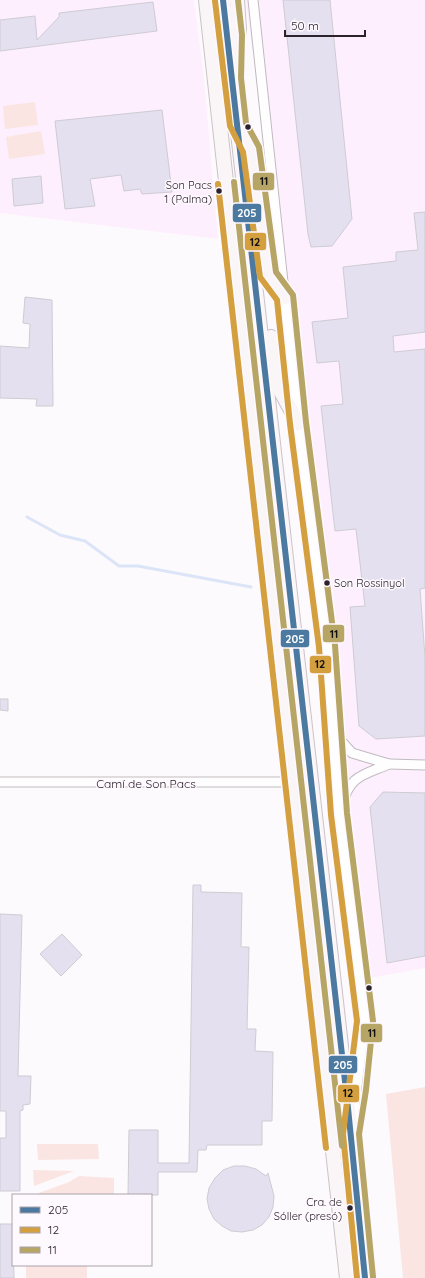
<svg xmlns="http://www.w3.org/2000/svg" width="425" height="1278" font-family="Quicksand,sans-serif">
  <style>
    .built { fill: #feeffe }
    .green { fill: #fae5e2 }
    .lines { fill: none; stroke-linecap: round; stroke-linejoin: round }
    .stream { stroke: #dbe5f7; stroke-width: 3 }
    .building { fill: #e4e0ef; stroke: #ceccd3 }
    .minor-casing { stroke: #c0bac0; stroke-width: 11 }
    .primary-casing { stroke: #ccc3c7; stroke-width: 16 }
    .minor { stroke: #fffeff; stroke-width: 9 }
    .primary { stroke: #faf5f7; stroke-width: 14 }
    .bus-1-casing { stroke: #fef9fe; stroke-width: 9 }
    .bus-2-casing { stroke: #fef9fe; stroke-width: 9 }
    .bus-3-casing { stroke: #fef9fe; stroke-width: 9 }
    .bus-1 { stroke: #4b799f; stroke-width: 6 }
    .bus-2 { stroke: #d39f3f; stroke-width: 6 }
    .bus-3 { stroke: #b7a566; stroke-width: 6 }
    .bus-dot { fill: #2b222b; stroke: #fef9fe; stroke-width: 1.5 }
    .labels { text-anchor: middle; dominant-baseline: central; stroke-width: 3; stroke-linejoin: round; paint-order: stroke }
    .bus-label { font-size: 11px; fill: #2b222b; stroke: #fef9fe; text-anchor: end }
    .street-label { font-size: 12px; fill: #2b222b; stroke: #fef9fe }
    .line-badge { stroke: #fef9fe; stroke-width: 1.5 }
    .badge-label { font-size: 11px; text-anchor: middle; font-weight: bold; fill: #fff }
    .pale-badge-label { font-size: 11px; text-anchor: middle; font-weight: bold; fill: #111 }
  </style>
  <rect width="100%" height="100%" fill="#fdfafd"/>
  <!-- built -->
  <g class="built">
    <path d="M 0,0 L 194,0 L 204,78 L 218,239 L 0,213 Z"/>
    <path d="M 245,0 L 425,0 L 425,968 L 370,978 L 292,314 Z"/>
  </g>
  <!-- green -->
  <g class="green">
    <path d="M 35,102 L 38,125 L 5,129 L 3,106 Z"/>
    <path d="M 41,131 L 45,154 L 9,159 L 6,137 Z"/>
    <path d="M 425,1087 L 425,1278 L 403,1278 L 386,1094 Z"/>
    <path d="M 37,1144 L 98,1144 L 99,1159 L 38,1160 Z"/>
    <path d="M 33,1170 L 74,1171 L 34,1186 Z"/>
    <path d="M 79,1176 L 114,1178 L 114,1195 L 38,1195 L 39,1193 L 69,1182 Z"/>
    <rect x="26" y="1265" width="61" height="13"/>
  </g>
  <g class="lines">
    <!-- stream -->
    <path class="stream" d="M 27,517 L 60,535 L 85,541 L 119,566 L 138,566 L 251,587"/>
  </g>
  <!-- building -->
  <g class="building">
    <path d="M 283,0 L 330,0 L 352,219 L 332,246 L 311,247 L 308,234 Z"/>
    <path d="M 153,2 L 157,31 L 0,51 L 0,20 L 35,16 L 37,40 L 59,17 L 59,13 Z"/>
    <path d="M 162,110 L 172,192 L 142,194 L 140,189 L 124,191 L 121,175 L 90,179 L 95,206 L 65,209 L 55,121 Z"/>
    <path d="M 41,176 L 43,203 L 14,206 L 12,179 Z"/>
    <path d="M 425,212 L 425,332 L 393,336 L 394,352 L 425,349 L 425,588 L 420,589 L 425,657 L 425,736 L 376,739 L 359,726 L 350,607 L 365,606 L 356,529 L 335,531 L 321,406 L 343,404 L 339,361 L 317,363 L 312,322 L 348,318 L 343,267 L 396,261 L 396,252 L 418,250 L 414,213 Z"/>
    <path d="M 25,297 L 52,300 L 53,406 L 36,406 L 37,399 L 0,398 L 0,346 L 29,348 L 30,324 L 23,323 Z"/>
    <path d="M 0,699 L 8,699 L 8,711 L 0,710 Z"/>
    <path d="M 383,792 L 425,793 L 425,956 L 387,963 L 370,807 Z"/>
    <path d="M 193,885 L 201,885 L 201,892 L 242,893 L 241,947 L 249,947 L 247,1029 L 256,1029 L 255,1051 L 273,1052 L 272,1121 L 262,1121 L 262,1145 L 207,1145 L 206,1150 L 198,1150 L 197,1172 L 158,1172 L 158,1195 L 128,1195 L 129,1130 L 158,1130 L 158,1163 L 189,1163 Z"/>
    <path d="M 0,914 L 22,915 L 18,1076 L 31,1076 L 30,1104 L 23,1105 L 23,1110 L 20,1111 L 20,1191 L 0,1191 L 0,1138 L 6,1138 L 6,1111 L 0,1111 Z"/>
    <path d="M 62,934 L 82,955 L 61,976 L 40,954 Z"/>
    <path d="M 234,1166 L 245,1166 L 256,1169 L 266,1176 L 268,1173 L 274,1196 L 273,1207 L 269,1217 L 262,1225 L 253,1230 L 242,1232 L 231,1231 L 222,1226 L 214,1219 L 209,1209 L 207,1199 L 209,1188 L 215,1178 L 223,1170 Z"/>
    <path d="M 0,1224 L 13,1224 L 14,1278 L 0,1278 Z"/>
  </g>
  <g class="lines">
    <!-- minor casing -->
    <g class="minor-casing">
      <g id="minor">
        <path d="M 253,0 L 298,423 L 327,646 L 339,814 L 365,1021 L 353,1119"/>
        <path d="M 333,732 L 352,753 L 389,764 C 361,776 350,775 341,807"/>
        <path d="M 389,764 L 425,765"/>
        <path d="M 0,782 L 292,782"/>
      </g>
    </g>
    <!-- primary casing -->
    <g class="primary-casing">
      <g id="primary">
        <path d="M 206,0 L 347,1278"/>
        <path d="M 223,0 L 348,1108 L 365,1278"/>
        <path d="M 236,55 L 239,28 L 237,0"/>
        <path d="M 242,132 L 251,149 L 268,275 L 285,297"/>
        <path d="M 271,337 L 280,390 L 298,423"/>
      </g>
    </g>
    <!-- minor -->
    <use href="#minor" class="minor"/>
    <!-- primary -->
    <use href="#primary" class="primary"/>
    <!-- bus-1 casing -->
    <g class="bus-1-casing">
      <path id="bus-1" d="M 223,0 L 348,1108 L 365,1278"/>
    </g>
    <!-- bus-2 casing -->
    <g class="bus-2-casing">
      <g id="bus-2">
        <path d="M 215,1 L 230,126 L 243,152 L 260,277 L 277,300 L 290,424 L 319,647 L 331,815 L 357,1021 L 343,1134 L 357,1278"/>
        <path d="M 218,184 L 326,1148"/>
      </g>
    </g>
    <!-- bus-3 casing -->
    <g class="bus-3-casing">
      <g id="bus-3">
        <path d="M 238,0 L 242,35 L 241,78 L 246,123 L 259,147 L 276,272 L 293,295 L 306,422 L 335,645 L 347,813 L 373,1021 L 366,1090 L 359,1134 L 373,1277"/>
        <path d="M 234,182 L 342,1146"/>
      </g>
    </g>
    <!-- bus-1 -->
    <use href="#bus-1" class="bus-1"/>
    <!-- bus-2 -->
    <use href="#bus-2" class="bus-2"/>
    <!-- bus-3 -->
    <use href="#bus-3" class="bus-3"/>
  </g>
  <!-- markers -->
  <g class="bus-dot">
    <circle cx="248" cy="127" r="3.5"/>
    <circle cx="219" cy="191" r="3.5"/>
    <circle cx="327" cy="583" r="3.5"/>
    <circle cx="369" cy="988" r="3.5"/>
    <circle cx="350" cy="1208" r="3.5"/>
  </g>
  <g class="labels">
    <!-- bus labels -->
    <g class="bus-label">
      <text x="212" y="185">Son Pacs<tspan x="212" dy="14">1 (Palma)</tspan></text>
      <text x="334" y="583" text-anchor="start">Son Rossinyol</text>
      <text x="342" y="1202">Cra. de<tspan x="342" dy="14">Sóller (presó)</tspan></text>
    </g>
    <!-- street labels -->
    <g class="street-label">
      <text x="146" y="783">Camí de Son Pacs</text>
    </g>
  </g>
  <g class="line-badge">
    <rect x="252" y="172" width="23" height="19" rx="4" fill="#b7a566"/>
    <rect x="232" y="203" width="30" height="20" rx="4" fill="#4b799f"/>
    <rect x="244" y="232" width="23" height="19" rx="4" fill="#d39f3f"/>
    <rect x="322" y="624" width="23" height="19" rx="4" fill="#b7a566"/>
    <rect x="280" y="629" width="30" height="19" rx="4" fill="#4b799f"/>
    <rect x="309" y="655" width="23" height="19" rx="4" fill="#d39f3f"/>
    <rect x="360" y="1023" width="23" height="20" rx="4" fill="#b7a566"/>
    <rect x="328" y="1055" width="30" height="19" rx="4" fill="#4b799f"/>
    <rect x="337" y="1084" width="23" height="19" rx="4" fill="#d39f3f"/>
  </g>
  <g class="badge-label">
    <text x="247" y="217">205</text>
    <text x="295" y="643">205</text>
    <text x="343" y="1069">205</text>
  </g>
  <g class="pale-badge-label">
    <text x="264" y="185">11</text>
    <text x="255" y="246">12</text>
    <text x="334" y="638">11</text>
    <text x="320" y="668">12</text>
    <text x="372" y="1037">11</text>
    <text x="348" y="1097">12</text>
  </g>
  <!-- legend -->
  <rect x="12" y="1194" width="140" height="72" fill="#fef9fe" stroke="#aaa3aa"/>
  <rect x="20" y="1207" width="20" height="6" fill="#4b799f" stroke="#aaa3aa"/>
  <text x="48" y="1214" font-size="12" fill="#2b222b">205</text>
  <rect x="20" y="1227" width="20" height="6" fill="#d39f3f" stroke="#aaa3aa"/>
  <text x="48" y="1234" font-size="12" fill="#2b222b">12</text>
  <rect x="20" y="1247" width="20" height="6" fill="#b7a566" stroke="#aaa3aa"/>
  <text x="48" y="1254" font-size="12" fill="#2b222b">11</text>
  <!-- scale -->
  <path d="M285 30v6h80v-6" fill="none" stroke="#2b222b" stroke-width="2"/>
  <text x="291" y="30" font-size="12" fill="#2b222b" stroke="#fef9fe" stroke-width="3" paint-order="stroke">50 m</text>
</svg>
